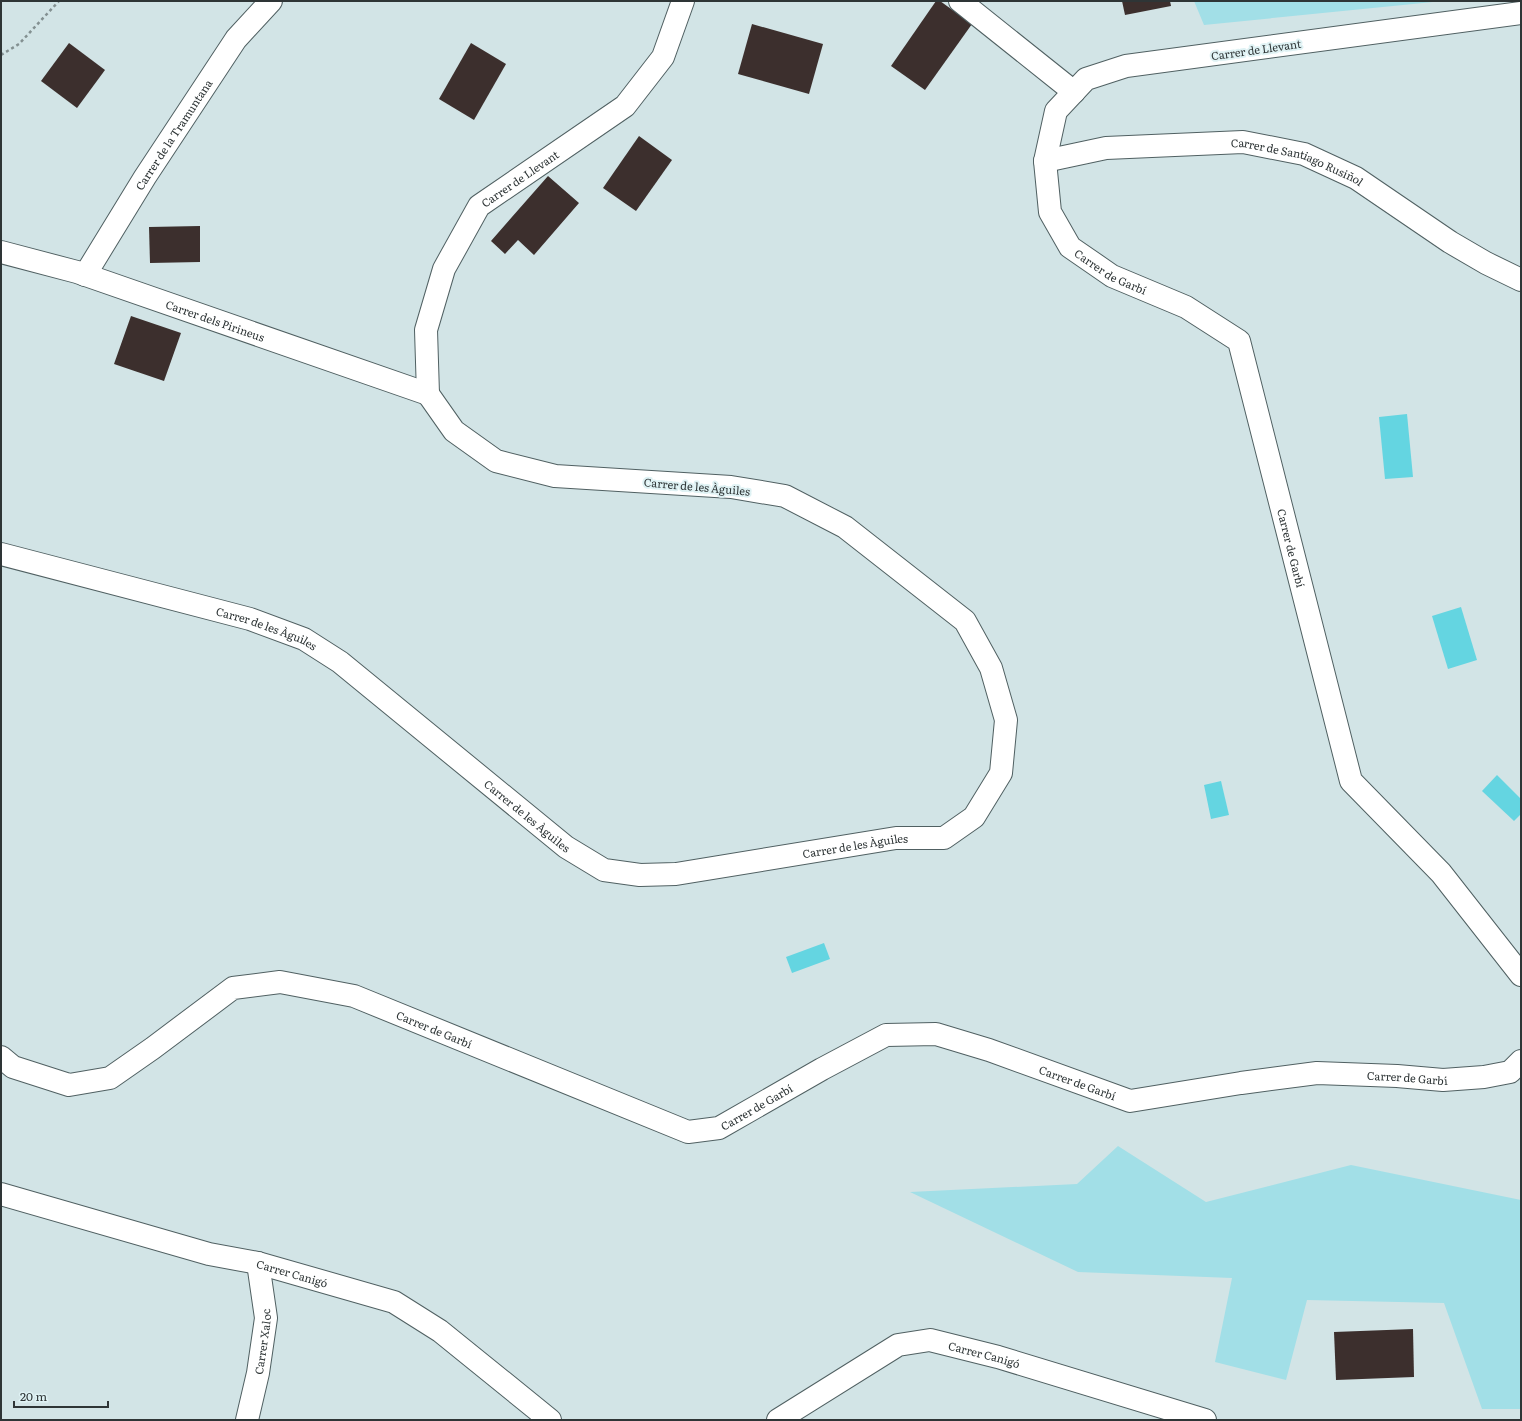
<svg xmlns="http://www.w3.org/2000/svg" width="1522" height="1421" font-family="Literata,serif">
  <style>
    .green { fill: #a2dfe7 }
    .water { fill: #64d5e1 }
    .building { fill: #3c2f2d }
    .lines { fill: none; stroke-linecap: round; stroke-linejoin: round }
    .minor-casing { stroke: #506062; stroke-width: 24 }
    .path { stroke: #839091; stroke-width: 2.5; stroke-dasharray: 3 3; stroke-linecap: butt }
    .minor { stroke: #fff; stroke-width: 22 }
    .labels { text-anchor: middle; dominant-baseline: central; stroke-width: 4; stroke-linejoin: round; paint-order: stroke }
    .street-label { font-size: 11px; fill: #2e3536; stroke: #dff2f4 }
  </style>
  <rect width="100%" height="100%" fill="#d2e4e6"/>
  <!-- green -->
  <g class="green">
    <path d="M 1194,1 L 1443,1 L 1204,25 Z"/>
    <path d="M 1118,1146 L 1206,1202 L 1351,1165 L 1521,1200 L 1521,1409 L 1482,1409 L 1444,1303 L 1307,1300 L 1286,1380 L 1215,1362 L 1232,1278 L 1078,1272 L 910,1192 L 1077,1184 Z"/>
  </g>
  <!-- water -->
  <g class="water">
    <path d="M 1407,414 L 1413,477 L 1385,479 L 1379,417 Z"/>
    <path d="M 1461,607 L 1477,660 L 1448,669 L 1432,616 Z"/>
    <path d="M 1497,775 L 1521,799 L 1521,814 L 1514,821 L 1482,791 Z"/>
    <path d="M 1221,781 L 1229,815 L 1211,819 L 1204,785 Z"/>
    <path d="M 824,943 L 830,959 L 792,973 L 786,957 Z"/>
  </g>
  <!-- building -->
  <g class="building">
    <path d="M 936,1 L 940,1 L 972,24 L 925,90 L 891,66 Z"/>
    <path d="M 1122,1 L 1170,1 L 1171,6 L 1125,15 Z"/>
    <path d="M 752,24 L 823,44 L 809,94 L 738,74 Z"/>
    <path d="M 69,43 L 105,70 L 77,108 L 41,81 Z"/>
    <path d="M 471,43 L 506,64 L 474,120 L 439,99 Z"/>
    <path d="M 639,136 L 672,160 L 636,211 L 603,188 Z"/>
    <path d="M 548,176 L 579,203 L 534,255 L 518,240 L 505,254 L 491,241 Z"/>
    <path d="M 200,226 L 200,262 L 150,263 L 149,227 Z"/>
    <path d="M 131,316 L 181,333 L 164,381 L 114,364 Z"/>
    <path d="M 1413,1329 L 1414,1377 L 1336,1380 L 1334,1332 Z"/>
  </g>
  <g class="lines">
    <!-- minor casing -->
    <g class="minor-casing">
      <g id="minor">
        <path d="M 960,1 L 1074,92"/>
        <path id="s1" d="M 1521,13 L 1126,66 L 1086,79 L 1056,111 L 1045,161 L 1050,212 L 1070,247 L 1112,276 L 1186,307 L 1239,341 L 1351,781 L 1441,873 L 1521,975"/>
        <path id="s2" d="M 1045,161 L 1106,148 L 1243,142 L 1304,154 L 1356,178 L 1450,242 L 1486,263 L 1521,280"/>
        <path id="s3" d="M 1,252 L 77,272 L 428,394"/>
        <path id="s4" d="M 85,275 L 145,177 L 236,39 L 271,1"/>
        <path id="s5" d="M 428,394 L 426,330 L 444,269 L 479,206 L 625,106 L 663,57 L 683,1"/>
        <path id="s6" d="M 1,554 L 250,619 L 304,639 L 340,662 L 566,847 L 604,870 L 640,875 L 676,874 L 896,838 L 944,838 L 974,817 L 1001,773 L 1006,720 L 991,668 L 965,621 L 845,527 L 785,496 L 731,487 L 555,476 L 496,461 L 454,431 L 428,394"/>
        <path id="s7" d="M 1,1057 L 13,1067 L 69,1085 L 110,1078 L 153,1048 L 233,988 L 280,982 L 354,996 L 688,1132 L 719,1128 L 822,1069 L 886,1035 L 936,1034 L 989,1050 L 1130,1101 L 1241,1083 L 1317,1073 L 1397,1076 L 1443,1080 L 1484,1077 L 1510,1072 L 1521,1061"/>
        <path id="s8" d="M 1,1194 L 209,1254 L 258,1263 L 394,1302 L 440,1331 L 550,1420"/>
        <path id="s9" d="M 247,1420 L 258,1373 L 266,1318 L 258,1263"/>
        <path id="s10" d="M 778,1420 L 898,1345 L 930,1340 L 998,1357 L 1205,1420"/>
      </g>
    </g>
    <!-- path -->
    <path class="path" d="M 1,55 L 19,44 L 59,1"/>
    <!-- minor -->
    <use href="#minor" class="minor"/>
  </g>
  <g class="labels">
    <!-- street labels -->
    <g class="street-label">
      <text transform="translate(1256 49) rotate(-8)">Carrer de Llevant</text>
      <text stroke="none"><textPath href="#s4" startOffset="166">Carrer de la Tramuntana</textPath></text>
      <text stroke="none"><textPath href="#s2" startOffset="257">Carrer de Santiago Rusiñol</textPath></text>
      <text stroke="none"><textPath href="#s5" startOffset="249">Carrer de Llevant</textPath></text>
      <text stroke="none"><textPath href="#s1" startOffset="675">Carrer de Garbí</textPath></text>
      <text stroke="none"><textPath href="#s3" startOffset="225">Carrer dels Pirineus</textPath></text>
      <text transform="translate(697 486) rotate(5)">Carrer de les Àguiles</text>
      <text stroke="none"><textPath href="#s1" startOffset="1035">Carrer de Garbí</textPath></text>
      <text stroke="none"><textPath href="#s6" startOffset="276">Carrer de les Àguiles</textPath></text>
      <text stroke="none"><textPath href="#s6" startOffset="600">Carrer de les Àguiles</textPath></text>
      <text stroke="none"><textPath href="#s6" startOffset="948">Carrer de les Àguiles</textPath></text>
      <text stroke="none"><textPath href="#s7" startOffset="478">Carrer de Garbí</textPath></text>
      <text stroke="none"><textPath href="#s7" startOffset="1509">Carrer de Garbí</textPath></text>
      <text stroke="none"><textPath href="#s7" startOffset="1174">Carrer de Garbí</textPath></text>
      <text stroke="none"><textPath href="#s7" startOffset="826">Carrer de Garbí</textPath></text>
      <text stroke="none"><textPath href="#s8" startOffset="302">Carrer Canigó</textPath></text>
      <text stroke="none"><textPath href="#s9" startOffset="80">Carrer Xaloc</textPath></text>
      <text stroke="none"><textPath href="#s10" startOffset="230">Carrer Canigó</textPath></text>
    </g>
  </g>
  <!-- border -->
  <rect width="1522" height="1421" fill="none" stroke="#2e3536" stroke-width="4"/>
  <!-- scale -->
  <path d="M14 1401v6h94v-6" fill="none" stroke="#2e3536" stroke-width="2"/>
  <text x="20" y="1401" font-size="12" fill="#2e3536" stroke="#dff2f4" stroke-width="3" paint-order="stroke">20 m</text>
</svg>
